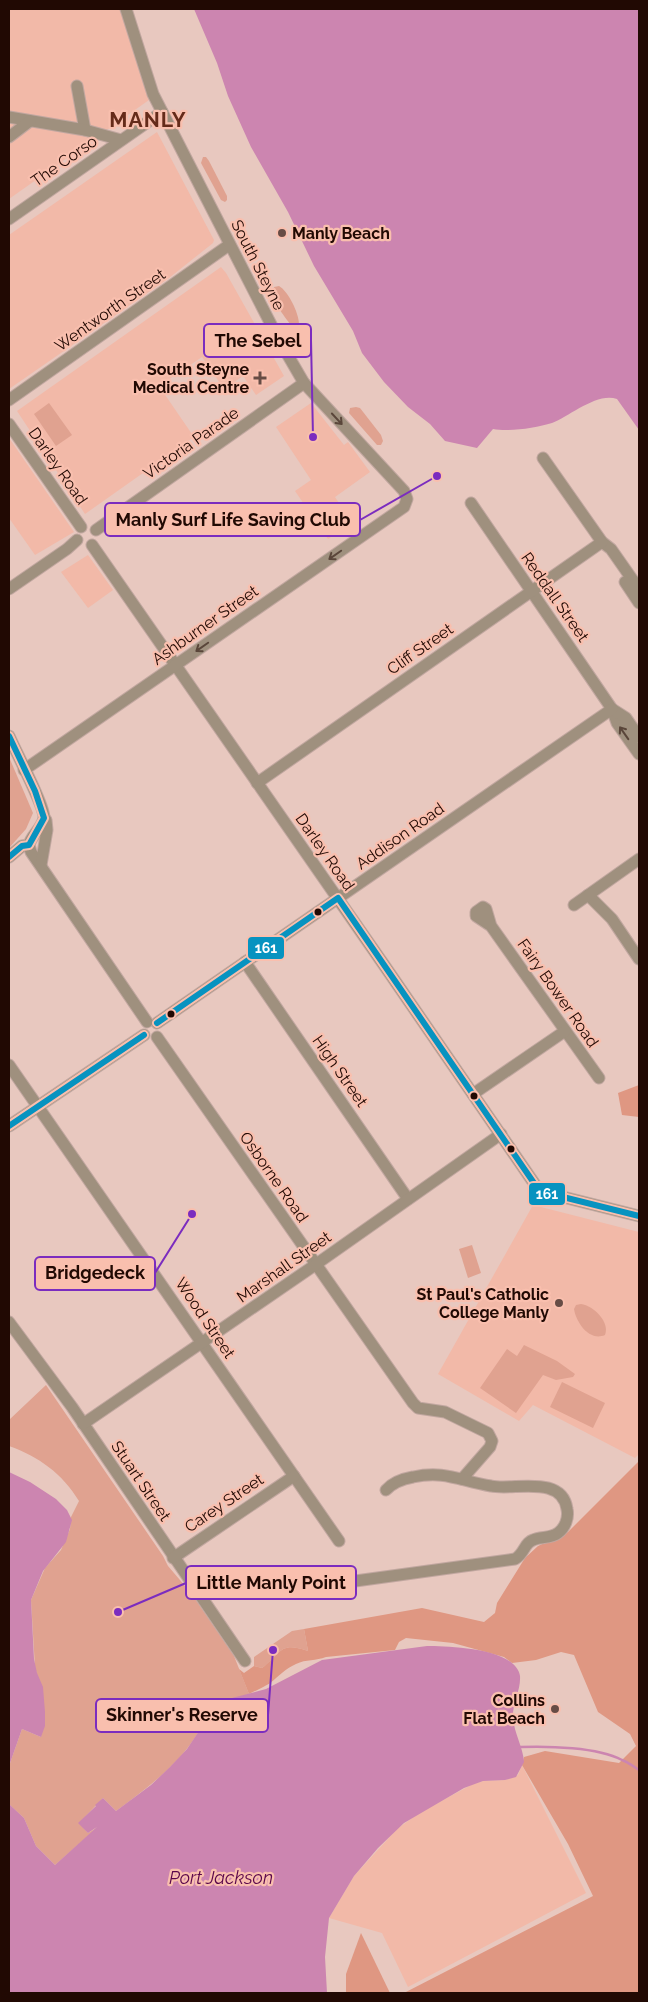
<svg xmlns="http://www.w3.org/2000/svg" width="648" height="2002" font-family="Raleway,sans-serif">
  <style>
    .built { fill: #f2b9a8 }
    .green { fill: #e0a290 }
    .forest { fill: #df9782 }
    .water { fill: #cc85b0 }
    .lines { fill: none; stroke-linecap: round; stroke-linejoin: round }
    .stream { stroke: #cc85b0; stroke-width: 2.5 }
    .minor-casing { stroke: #c1a7a0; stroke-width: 13 }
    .minor { stroke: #9f907e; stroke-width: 11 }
    .bus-1-casing { stroke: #f9bfae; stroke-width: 10 }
    .bus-1 { stroke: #0793c0; stroke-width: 6 }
    .oneway { stroke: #5a463a }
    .poi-dot { fill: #674c45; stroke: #f9bfae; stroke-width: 2 }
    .bus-dot { fill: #210903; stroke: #f9bfae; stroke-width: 2 }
    .labels { text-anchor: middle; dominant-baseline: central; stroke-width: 4.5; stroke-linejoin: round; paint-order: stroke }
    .street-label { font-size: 16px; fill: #210903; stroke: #f9bfae }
    .poi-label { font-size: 16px; font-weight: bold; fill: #210903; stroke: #f9bfae; text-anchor: end }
    .water-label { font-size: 18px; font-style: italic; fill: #5a064b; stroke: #f9bfae }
    .district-label { font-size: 21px; font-weight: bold; letter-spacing: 1px; fill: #652b1a; stroke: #f9bfae }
    .leader { fill: none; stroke: #7b2cbf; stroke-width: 2 }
    .callout-dot { fill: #7b2cbf; stroke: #f9bfae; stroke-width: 2 }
    .callout { fill: #f9bfae; stroke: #7b2cbf; stroke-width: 2 }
    .callout-label { font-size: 18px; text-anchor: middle; font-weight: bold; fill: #210903 }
    .line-badge { stroke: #f9bfae; stroke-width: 2 }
    .badge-label { font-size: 14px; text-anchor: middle; font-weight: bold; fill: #fff }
  </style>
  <rect width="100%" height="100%" fill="#e8c8bf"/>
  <!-- built -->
  <g class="built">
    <path d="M 9,9 L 120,9 L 149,100 L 9,199 Z"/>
    <path d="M 157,132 L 214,240 L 213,243 L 169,278 L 9,389 L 9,235 Z"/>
    <path d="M 221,267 L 226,273 L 284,376 L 256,395 L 243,376 L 224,389 L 202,357 L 159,386 L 194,437 L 85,514 L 17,411 Z"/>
    <path d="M 311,403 L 344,445 L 348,442 L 370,472 L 335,497 L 352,523 L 328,539 L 295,491 L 311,480 L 276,427 Z"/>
    <path d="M 9,438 L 74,532 L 35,555 L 9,518 Z"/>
    <path d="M 88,555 L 113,590 L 88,608 L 61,572 Z"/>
    <path d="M 533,1205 L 639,1232 L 639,1454 L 635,1458 L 533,1405 L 519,1421 L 438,1374 Z"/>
    <path d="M 522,1765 L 586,1893 L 408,1987 L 382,1933 L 329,1918 L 354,1876 L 397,1829 L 419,1813 L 473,1784 L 483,1781 L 505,1780 L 518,1775 Z"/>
  </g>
  <!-- green -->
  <g class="green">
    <path d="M 203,157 L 206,157 L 209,161 L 227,196 L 227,200 L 225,202 L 221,200 L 201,163 Z"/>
    <path d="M 279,286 C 288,291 299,313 299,324 L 291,325 C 284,316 270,299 274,287 Z"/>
    <path d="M 49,403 L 72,435 L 56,446 L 34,414 Z"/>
    <path d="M 356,407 L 360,408 L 381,435 L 383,441 L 381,445 L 377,445 L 349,413 L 350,408 Z"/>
    <path d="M 9,757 L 33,813 L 26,829 L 9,848 Z"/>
    <path d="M 472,1245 L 481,1273 L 468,1278 L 459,1249 Z"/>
    <path d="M 581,1304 C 594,1306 610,1322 605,1335 C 589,1342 576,1322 574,1309 L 576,1305 Z"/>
    <path d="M 524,1345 L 557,1361 L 575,1374 L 573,1377 L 556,1380 L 543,1375 L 516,1413 L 480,1388 L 507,1349 L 517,1356 Z"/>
    <path d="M 562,1382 L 605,1403 L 593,1428 L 550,1407 Z"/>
    <path d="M 46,1385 L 163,1556 L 168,1566 L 191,1593 L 234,1656 L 249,1694 C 205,1705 207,1727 180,1757 C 161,1778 139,1794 116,1811 L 103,1798 L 79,1823 L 88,1833 L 98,1827 L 55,1865 L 36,1846 L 24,1818 L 9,1804 L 9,1766 L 22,1729 L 41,1737 L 44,1702 L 35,1667 L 31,1600 L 45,1568 L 61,1550 L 70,1529 L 71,1517 L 79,1501 C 62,1473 39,1457 9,1446 L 9,1420 Z"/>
    <path d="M 304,1629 L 308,1651 C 280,1641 282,1652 262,1668 L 254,1666 L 254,1657 L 292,1631 Z"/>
  </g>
  <!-- forest -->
  <g class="forest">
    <path d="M 639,1085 L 639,1117 L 622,1115 L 618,1093 Z"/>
    <path d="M 639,1461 L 639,1993 L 404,1993 L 593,1896 L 568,1844 L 522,1765 L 524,1757 L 545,1751 L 619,1763 L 636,1746 L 630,1734 L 598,1712 L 574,1655 L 561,1652 L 536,1660 L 512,1663 L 504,1657 L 453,1643 L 406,1638 L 399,1642 L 395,1650 L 326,1657 C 316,1661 306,1659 296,1664 C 285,1669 279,1676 270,1683 C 268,1685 253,1692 249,1694 L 239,1669 L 244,1673 L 254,1666 L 262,1668 C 282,1652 280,1641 308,1651 L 304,1629 L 422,1608 L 484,1622 L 495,1613 L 497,1603 L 525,1558 L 538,1546 L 568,1532 Z"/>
    <path d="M 361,1933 L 390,1993 L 346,1993 L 346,1974 Z"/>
  </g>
  <!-- water -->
  <g class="water">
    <path d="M 194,9 L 639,9 L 639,430 L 617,399 C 597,392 570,416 552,423 C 536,428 509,432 493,429 L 477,448 L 445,441 L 430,424 L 408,407 L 384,382 L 362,353 L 353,331 L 314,266 L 288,212 L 251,147 L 228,96 L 217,63 Z"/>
    <path d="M 9,1472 L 30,1482 L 56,1499 L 67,1510 L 72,1520 L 66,1542 L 43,1571 L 31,1600 L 34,1659 L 37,1673 L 43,1687 L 45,1712 L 45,1726 L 41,1737 L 22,1729 L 9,1766 Z"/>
    <path d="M 427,1646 C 448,1646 516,1648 520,1676 C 521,1690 512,1704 513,1718 C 514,1733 523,1747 524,1762 L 516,1777 L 505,1780 L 483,1781 L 464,1788 L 404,1823 L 378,1848 L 354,1876 L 329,1918 L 325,1957 L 327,1993 L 9,1993 L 9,1804 L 24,1818 L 36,1846 L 55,1865 L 97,1827 L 88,1833 L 78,1823 L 96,1806 L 95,1805 L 103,1798 L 116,1811 L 151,1785 L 170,1767 L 187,1749 L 207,1719 L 224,1702 L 232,1698 L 266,1689 L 322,1660 Z"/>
  </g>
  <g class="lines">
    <!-- stream -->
    <path class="stream" d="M 520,1747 C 549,1746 597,1747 622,1760 C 628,1762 634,1767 639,1770"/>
    <!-- minor casing -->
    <g class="minor-casing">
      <g id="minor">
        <path d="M 77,86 L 85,130"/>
        <path d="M 9,117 L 85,130 L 121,140"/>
        <path d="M 9,137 L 30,121"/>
        <path d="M 9,219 L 162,112"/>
        <path d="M 9,400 L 229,245"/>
        <path d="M 9,424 L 81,527"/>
        <path d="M 543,458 L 602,542 L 611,549 L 639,589"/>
        <path d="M 471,503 L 612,709 L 617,723 L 639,754"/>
        <path d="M 96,530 L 304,383"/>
        <path d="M 92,545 L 384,965 L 536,1186 C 544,1194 551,1198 563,1197 L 639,1216"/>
        <path d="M 625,582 L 639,603"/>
        <path d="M 9,589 L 67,549 L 77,540"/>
        <path d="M 612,709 L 626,718 L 639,737"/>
        <path d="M 9,736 C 15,750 45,807 44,818 C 42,829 31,835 29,845"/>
        <path d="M 24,770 L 404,507 L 407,499 L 404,491 L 304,383 L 279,340 L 153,94 L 126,9"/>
        <path d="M 257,783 L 602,542"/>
        <path d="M 29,845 L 31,852 L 147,1022"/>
        <path d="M 9,857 L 22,846 L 29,845"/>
        <path d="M 41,865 L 47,830 L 46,820"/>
        <path d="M 588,895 L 612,919 L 639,959"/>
        <path d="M 574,905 L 639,859"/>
        <path d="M 491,926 L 486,909 L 483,907 L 476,912 L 476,916 L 491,926 L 599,1078"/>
        <path d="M 245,962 L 408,1199"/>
        <path d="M 157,1023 L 612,709"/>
        <path d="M 157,1037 L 413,1403 L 418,1408 L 445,1412 L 488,1433 L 492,1441 L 490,1447 L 462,1479"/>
        <path d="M 9,1065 L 339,1541"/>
        <path d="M 473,1094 L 565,1031"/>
        <path d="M 9,1126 L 144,1035"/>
        <path d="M 9,1322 L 72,1407 L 245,1661"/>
        <path d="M 83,1424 L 315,1265 L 501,1134"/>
        <path d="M 173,1558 L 294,1476"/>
        <path d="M 333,1587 L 348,1582 L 515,1559 C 525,1553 524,1543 533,1540 C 541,1536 550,1539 558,1533 C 565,1528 569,1518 567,1509 C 562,1474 513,1491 491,1486 C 460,1481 445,1470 413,1477 C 402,1479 393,1482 386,1490"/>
      </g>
    </g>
    <!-- minor -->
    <use href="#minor" class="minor"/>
    <!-- bus-1 casing -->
    <g class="bus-1-casing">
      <g id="bus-1">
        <path d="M 9,736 L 35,791 L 44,818 L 29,845 L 22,846 L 9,857"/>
        <path d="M 157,1023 L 338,898 L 536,1186 L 548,1195 L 563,1197 L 639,1216"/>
        <path d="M 9,1126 L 144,1035"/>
      </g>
    </g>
    <!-- bus-1 -->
    <use href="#bus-1" class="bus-1"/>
  </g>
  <!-- one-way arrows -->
  <defs><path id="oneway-shaft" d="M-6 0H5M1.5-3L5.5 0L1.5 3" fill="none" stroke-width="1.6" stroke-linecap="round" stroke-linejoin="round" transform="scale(1.25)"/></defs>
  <g class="oneway">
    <use href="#oneway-shaft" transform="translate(337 419) rotate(47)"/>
    <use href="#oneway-shaft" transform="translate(335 555) rotate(145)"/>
    <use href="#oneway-shaft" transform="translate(202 647) rotate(145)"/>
    <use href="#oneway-shaft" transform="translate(624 733) rotate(-125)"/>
  </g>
  <!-- markers -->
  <g class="poi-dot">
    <circle cx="282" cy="233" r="5"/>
    <path d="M257.5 370.5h5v5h5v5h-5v5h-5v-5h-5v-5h5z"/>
    <circle cx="559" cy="1303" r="5"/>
    <circle cx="555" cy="1709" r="5"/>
  </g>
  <g class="bus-dot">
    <circle cx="318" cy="912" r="4.5"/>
    <circle cx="171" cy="1014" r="4.5"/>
    <circle cx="474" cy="1096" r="4.5"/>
    <circle cx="511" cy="1149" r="4.5"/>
  </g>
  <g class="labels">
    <!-- street labels -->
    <g class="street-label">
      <text transform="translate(64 161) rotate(-35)">The Corso</text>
      <text transform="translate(258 265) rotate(63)">South Steyne</text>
      <text transform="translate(110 310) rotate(-35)">Wentworth Street</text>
      <text transform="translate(191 443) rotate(-35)">Victoria Parade</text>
      <text transform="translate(58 466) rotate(55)">Darley Road</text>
      <text transform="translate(555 597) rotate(55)">Reddall Street</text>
      <text transform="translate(205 625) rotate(-35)">Ashburner Street</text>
      <text transform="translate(420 649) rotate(-35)">Cliff Street</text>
      <text transform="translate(400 836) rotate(-35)">Addison Road</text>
      <text transform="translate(325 852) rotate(55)">Darley Road</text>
      <text transform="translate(558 993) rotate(55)">Fairy Bower Road</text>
      <text transform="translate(340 1071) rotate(55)">High Street</text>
      <text transform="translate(274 1177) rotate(55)">Osborne Road</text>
      <text transform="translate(284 1267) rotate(-35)">Marshall Street</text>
      <text transform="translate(205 1318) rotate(56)">Wood Street</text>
      <text transform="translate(141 1481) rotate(56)">Stuart Street</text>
      <text transform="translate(224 1503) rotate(-34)">Carey Street</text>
    </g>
    <!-- poi labels -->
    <g class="poi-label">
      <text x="292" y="233" text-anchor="start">Manly Beach</text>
      <text x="249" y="369">South Steyne<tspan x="249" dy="18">Medical Centre</tspan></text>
      <text x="549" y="1294">St Paul's Catholic<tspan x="549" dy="18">College Manly</tspan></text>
      <text x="545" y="1700">Collins<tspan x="545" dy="18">Flat Beach</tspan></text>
    </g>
    <!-- water labels -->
    <g class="water-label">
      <text x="221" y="1877">Port Jackson</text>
    </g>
    <!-- district labels -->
    <g class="district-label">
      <text x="148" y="119">MANLY</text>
    </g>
  </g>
  <!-- callouts -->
  <path class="leader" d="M313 437L311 340M437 476L360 520M192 1214L155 1273M118 1612L186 1583M273 1650L268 1715"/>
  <g class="callout-dot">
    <circle cx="313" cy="437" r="5"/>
    <circle cx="437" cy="476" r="5"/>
    <circle cx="192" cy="1214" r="5"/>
    <circle cx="118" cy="1612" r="5"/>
    <circle cx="273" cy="1650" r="5"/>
  </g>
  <g class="callout">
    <rect x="204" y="324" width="107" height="33" rx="5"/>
    <rect x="105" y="503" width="255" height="33" rx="5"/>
    <rect x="35" y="1257" width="120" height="33" rx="5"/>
    <rect x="186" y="1566" width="170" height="33" rx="5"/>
    <rect x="96" y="1699" width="172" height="33" rx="5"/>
  </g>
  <g class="callout-label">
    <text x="258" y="347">The Sebel</text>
    <text x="233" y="526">Manly Surf Life Saving Club</text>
    <text x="95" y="1279">Bridgedeck</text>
    <text x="271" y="1589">Little Manly Point</text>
    <text x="182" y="1721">Skinner's Reserve</text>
  </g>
  <g class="line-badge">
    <rect x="247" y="936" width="38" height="24" rx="5" fill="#0793c0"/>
    <rect x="528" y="1182" width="38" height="24" rx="5" fill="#0793c0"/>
  </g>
  <g class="badge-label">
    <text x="266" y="953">161</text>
    <text x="547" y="1199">161</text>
  </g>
  <!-- border -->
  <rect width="648" height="2002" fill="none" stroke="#210903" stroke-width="20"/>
</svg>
